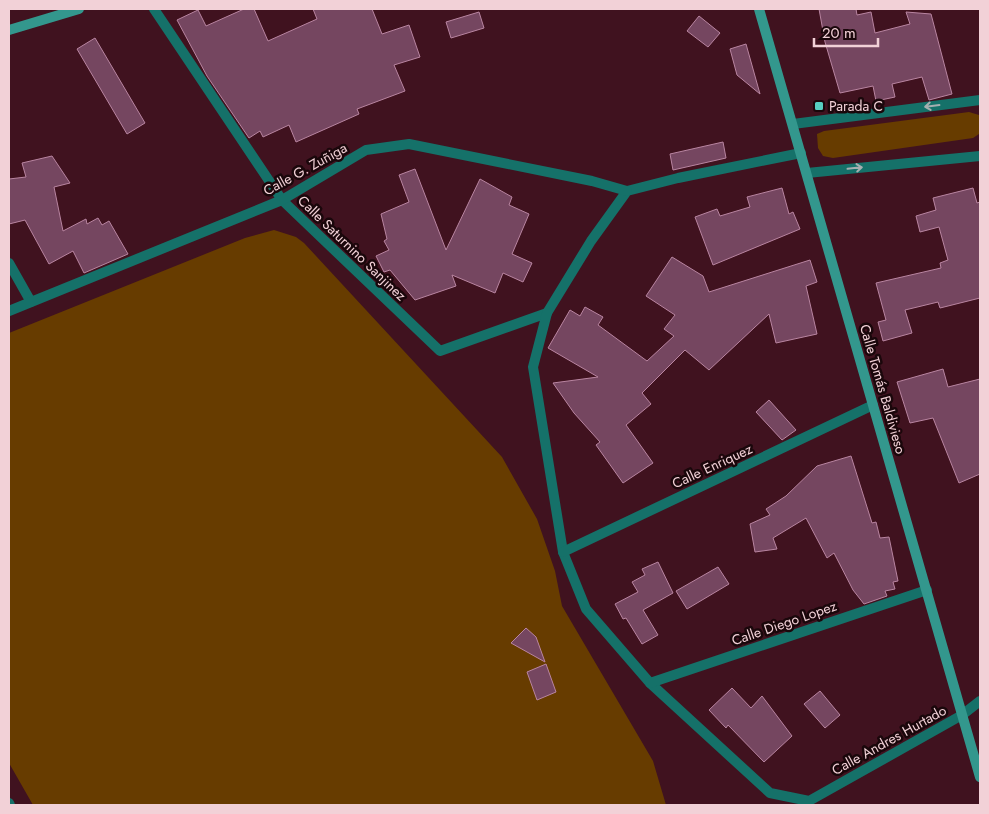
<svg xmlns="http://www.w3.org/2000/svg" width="989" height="814" font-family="Jost,sans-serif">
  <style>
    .green { fill: #673c00 }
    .building { fill: #754660; stroke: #b985a1 }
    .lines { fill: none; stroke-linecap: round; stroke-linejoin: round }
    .street { stroke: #157169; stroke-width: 10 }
    .secondary { stroke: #33978d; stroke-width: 10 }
    .oneway { stroke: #a5afb0 }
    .poi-dot { fill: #57cec1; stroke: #1a070b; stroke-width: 2 }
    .labels { text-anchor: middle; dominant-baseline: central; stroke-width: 5; stroke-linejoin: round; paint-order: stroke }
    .poi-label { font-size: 14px; fill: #f2d1d7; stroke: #1a070b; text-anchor: start }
    .street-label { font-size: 14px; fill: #f2d1d7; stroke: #1a070b }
  </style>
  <rect width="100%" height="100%" fill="#40121f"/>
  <!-- green -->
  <g class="green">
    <path d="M 969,112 L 979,115 L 979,134 L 973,138 L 833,158 L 823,156 L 818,148 L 817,134 L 824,131 Z"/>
    <path d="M 274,230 L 296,237 L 304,243 L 502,457 L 537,519 L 555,571 L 562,606 L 653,761 L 666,805 L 33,805 L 9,763 L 9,333 L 245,238 Z"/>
  </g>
  <!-- building -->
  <g class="building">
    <path d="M 244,9 L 254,9 L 268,41 L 317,19 L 313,9 L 372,9 L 382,34 L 409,25 L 420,57 L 394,65 L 405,91 L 357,109 L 359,114 L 296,142 L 289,125 L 263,137 L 260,131 L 249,138 L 207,76 L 177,20 L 198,10 L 206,26 Z"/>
    <path d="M 819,9 L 856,9 L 857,15 L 871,12 L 875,33 L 910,24 L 906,12 L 931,14 L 952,94 L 929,100 L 922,77 L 892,84 L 895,97 L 876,101 L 873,86 L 840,93 L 825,42 Z"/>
    <path d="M 479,12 L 484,28 L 451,38 L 446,22 Z"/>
    <path d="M 699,16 L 720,33 L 708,47 L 687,31 Z"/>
    <path d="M 95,38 L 145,123 L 127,134 L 77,49 Z"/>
    <path d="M 746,44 L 760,94 L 737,75 L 730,49 Z"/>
    <path d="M 723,142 L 726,158 L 673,170 L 670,154 Z"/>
    <path d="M 52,156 L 70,183 L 54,187 L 63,231 L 86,219 L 87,224 L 98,218 L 102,225 L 109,221 L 128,254 L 84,273 L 73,251 L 49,264 L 25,220 L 9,224 L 9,179 L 26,177 L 22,163 Z"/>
    <path d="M 415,169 L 446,250 L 480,179 L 512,197 L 509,205 L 529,214 L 512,254 L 532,263 L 523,282 L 503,273 L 495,293 L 452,275 L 456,286 L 415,300 L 390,270 L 384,272 L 376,256 L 389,250 L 384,241 L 387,239 L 381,214 L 409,202 L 399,175 Z"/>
    <path d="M 782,188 L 789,214 L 793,212 L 800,229 L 713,265 L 695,217 L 717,209 L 720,216 L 750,207 L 747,197 Z"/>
    <path d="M 973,188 L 977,203 L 980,202 L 980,298 L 940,308 L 938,302 L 905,310 L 912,333 L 883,341 L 878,322 L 886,320 L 876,283 L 941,268 L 940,263 L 948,260 L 939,227 L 920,232 L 916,216 L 936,210 L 933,198 Z"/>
    <path d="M 672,257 L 703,276 L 709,292 L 810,260 L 817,282 L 806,286 L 817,334 L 776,343 L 769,314 L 709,370 L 685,350 L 642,393 L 651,404 L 626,425 L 653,463 L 623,483 L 596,445 L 600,442 L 574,413 L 553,383 L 598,377 L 548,348 L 570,310 L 580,316 L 585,307 L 603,317 L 598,325 L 647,361 L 674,336 L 664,329 L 675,315 L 646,296 Z"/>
    <path d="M 943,369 L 948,387 L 980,379 L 980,474 L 959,483 L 933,418 L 910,423 L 897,382 Z"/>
    <path d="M 769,400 L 796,430 L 782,440 L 756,412 Z"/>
    <path d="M 851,456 L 872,523 L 876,522 L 880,538 L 889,537 L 898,581 L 893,582 L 895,589 L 885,591 L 887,596 L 864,604 L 853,590 L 834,553 L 827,558 L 806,518 L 773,538 L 777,549 L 755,552 L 750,524 L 770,515 L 766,509 L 786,496 L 817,466 Z"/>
    <path d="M 658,562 L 673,593 L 643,610 L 658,635 L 642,644 L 626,618 L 623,619 L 615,604 L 638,592 L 632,582 L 645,575 L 642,569 Z"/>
    <path d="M 718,567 L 729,584 L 687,609 L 676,591 Z"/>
    <path d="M 526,628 L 536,637 L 545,662 L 511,643 Z"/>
    <path d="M 546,664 L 556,692 L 537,700 L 527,672 Z"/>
    <path d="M 732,688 L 751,708 L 762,696 L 792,736 L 764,762 L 728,725 L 726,728 L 709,710 Z"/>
    <path d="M 820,691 L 840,715 L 825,728 L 804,704 Z"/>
  </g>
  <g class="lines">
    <!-- street -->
    <g class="street">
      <path d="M 154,9 L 282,200 L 440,351 L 547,313"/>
      <path d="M 793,124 L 980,100"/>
      <path d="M 801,153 L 678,178 L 627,191 L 591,241 L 547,313 L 533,367 L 563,552 L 586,609 L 650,683 L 770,793 L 809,801 L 962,715 L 980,701"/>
      <path d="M 807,173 L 980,156"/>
      <path d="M 9,263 L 31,302"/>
      <path d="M 9,311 L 282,200 L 366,150 L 409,144 L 592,181 L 627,191"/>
      <path d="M 563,552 L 873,405"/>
      <path d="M 650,683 L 927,590"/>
      <path d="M 9,803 L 10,805"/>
    </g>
    <!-- secondary -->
    <g class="secondary">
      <path d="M 759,9 L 980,777"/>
      <path d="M 9,30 L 79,9"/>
    </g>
  </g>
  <!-- one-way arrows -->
  <defs><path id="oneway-shaft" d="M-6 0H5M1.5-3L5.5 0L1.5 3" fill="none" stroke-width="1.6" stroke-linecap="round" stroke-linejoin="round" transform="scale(1.25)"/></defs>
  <g class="oneway">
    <use href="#oneway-shaft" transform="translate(932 106) rotate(173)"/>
    <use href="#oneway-shaft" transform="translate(855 168) rotate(-6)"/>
  </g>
  <!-- markers -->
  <rect class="poi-dot" x="814" y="101" width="10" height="10" rx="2.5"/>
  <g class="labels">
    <!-- poi labels -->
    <g class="poi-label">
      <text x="829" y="106">Parada C</text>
    </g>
    <!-- street labels -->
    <g class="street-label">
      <text transform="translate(305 169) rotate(-29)">Calle G. Zuñiga</text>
      <text transform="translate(352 248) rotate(44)">Calle Saturnino Sanjinez</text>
      <text transform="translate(883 389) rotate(74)">Calle Tomás Baldivieso</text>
      <text transform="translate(712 466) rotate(-25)">Calle Enriquez</text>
      <text transform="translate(784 623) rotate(-19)">Calle Diego Lopez</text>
      <text transform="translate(889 740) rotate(-29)">Calle Andres Hurtado</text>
    </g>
  </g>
  <!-- border -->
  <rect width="989" height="814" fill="none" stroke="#f2d1d7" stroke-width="20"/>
  <!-- scale -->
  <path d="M814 38v8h64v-8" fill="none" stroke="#f2d1d7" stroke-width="2.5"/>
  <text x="822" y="38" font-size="15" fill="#f2d1d7" stroke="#1a070b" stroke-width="4" paint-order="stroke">20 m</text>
</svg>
